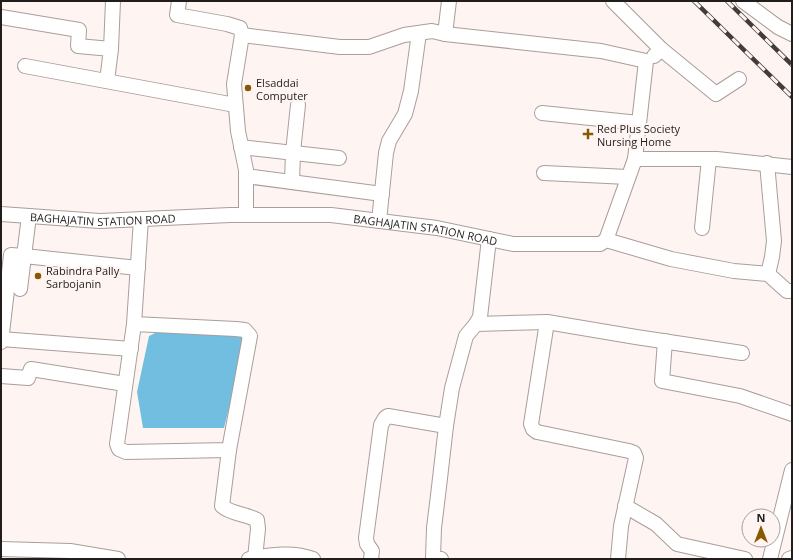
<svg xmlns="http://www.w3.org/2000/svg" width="793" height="560" font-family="'Open Sans',sans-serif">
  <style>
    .water { fill: #71bee0 }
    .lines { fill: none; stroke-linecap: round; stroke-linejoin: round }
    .minor-casing { stroke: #a89e9a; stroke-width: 16 }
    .minor { stroke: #fff; stroke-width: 14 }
    .rail-casing { stroke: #413d3b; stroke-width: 4.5 }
    .rail { stroke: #fef5f2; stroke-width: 3; stroke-dasharray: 9; stroke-linecap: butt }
    .poi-dot { fill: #8a5801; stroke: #fef5f2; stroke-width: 1.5 }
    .labels { text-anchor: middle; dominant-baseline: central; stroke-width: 4; stroke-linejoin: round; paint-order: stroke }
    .poi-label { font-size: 11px; fill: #211d1c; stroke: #fef5f2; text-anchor: start }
    .street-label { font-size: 11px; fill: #211d1c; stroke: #fef5f2 }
  </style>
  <rect width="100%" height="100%" fill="#fef5f2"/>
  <!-- water -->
  <path class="water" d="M 170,326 L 247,336 L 224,428 L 143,428 L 137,392 L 149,336 Z"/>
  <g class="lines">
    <!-- minor casing -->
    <g class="minor-casing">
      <g id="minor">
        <path d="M 179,1 L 177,15 L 227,24 L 240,28 L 242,35 L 234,84 L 238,131 L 246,170 L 246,215"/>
        <path d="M 613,1 L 661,49 L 654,56"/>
        <path d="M 743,1 L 778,27 L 792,34"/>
        <path d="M 1,17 L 79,30 L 78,46 L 111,49 L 107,81"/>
        <path d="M 445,34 L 449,1"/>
        <path d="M 242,35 L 340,47 L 369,47 L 404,35 L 432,31 L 445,34 L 601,51 L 646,61 L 635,159"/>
        <path d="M 111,49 L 113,1"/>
        <path d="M 661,49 L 716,94 L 739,79"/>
        <path d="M 25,66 L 235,105"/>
        <path d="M 542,113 L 639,123"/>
        <path d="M 241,147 L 339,158"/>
        <path d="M 767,163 L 774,241 L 772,257 L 768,274"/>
        <path d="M 544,173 L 628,177"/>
        <path d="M 246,176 L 382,194"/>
        <path d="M 292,182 L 293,152 L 298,105"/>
        <path id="s1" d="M 1,214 L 100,221 L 230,215 L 331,215 L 437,228 L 513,244 L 600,244 L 606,240 L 635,159 L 717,159 L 792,167"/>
        <path d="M 379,221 L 386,153 L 389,141 L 405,114 L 411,91 L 419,33"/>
        <path d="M 702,228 L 709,159"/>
        <path d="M 606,240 L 671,259 L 734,271 L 768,274 L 787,291 L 792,291"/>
        <path d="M 20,289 L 24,256 L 138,268"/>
        <path d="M 547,322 L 531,424 L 533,429 L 537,432 L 629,451 L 634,453 L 636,458 L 621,526 L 618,559"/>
        <path d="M 134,324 L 236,329 L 245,330 L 250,336 L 229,450 L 126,452 L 119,449 L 117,444 L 134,324 L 141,219"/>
        <path d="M 476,324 L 547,322 L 636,337 L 742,353"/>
        <path d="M 1,339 L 131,349"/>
        <path d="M 665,341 L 662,381 L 740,396 L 792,414"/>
        <path d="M 1,342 L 11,255 L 24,256 L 29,216"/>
        <path d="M 1,376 L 28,378 L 31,369 L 125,384"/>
        <path d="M 229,450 L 222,506 C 231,514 246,514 257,520 L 258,529 L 255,558"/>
        <path d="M 625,506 L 656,524 L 677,544 L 745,559"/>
        <path d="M 1,549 L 70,551 L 118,559"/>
        <path d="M 249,559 C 269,555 293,551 313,559"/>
        <path d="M 371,559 L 372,551 L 367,544 L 366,538 L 381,425 L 385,418 L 388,416 L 446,426"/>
        <path d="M 441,559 L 433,558 L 434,528 L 439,487 L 446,426 L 452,388 L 466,336 L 476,324 L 480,317 L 489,239"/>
        <path d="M 770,559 L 792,470"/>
        <path d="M 789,559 L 792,558"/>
      </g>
    </g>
    <!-- minor -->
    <use href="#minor" class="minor"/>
    <!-- rail casing -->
    <g class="rail-casing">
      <g id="rail">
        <path d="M 694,1 L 792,97"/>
        <path d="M 727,1 L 792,65"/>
      </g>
    </g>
    <!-- rail -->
    <use href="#rail" class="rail"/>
  </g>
  <!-- markers -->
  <g class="poi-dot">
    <circle cx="248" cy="88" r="4"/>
    <path d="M586 128h4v4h4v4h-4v4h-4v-4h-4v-4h4z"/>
    <circle cx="38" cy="276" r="4"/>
  </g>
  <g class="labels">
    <!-- poi labels -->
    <g class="poi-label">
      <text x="256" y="82">Elsaddai<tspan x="256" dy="13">Computer</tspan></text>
      <text x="597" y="128">Red Plus Society<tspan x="597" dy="13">Nursing Home</tspan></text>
      <text x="46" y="270">Rabindra Pally<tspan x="46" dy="13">Sarbojanin</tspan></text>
    </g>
    <!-- street labels -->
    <g class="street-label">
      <text stroke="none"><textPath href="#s1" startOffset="102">BAGHAJATIN STATION ROAD</textPath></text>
      <text stroke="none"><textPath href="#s1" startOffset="426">BAGHAJATIN STATION ROAD</textPath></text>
    </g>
  </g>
  <!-- border -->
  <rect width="793" height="560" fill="none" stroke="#211d1c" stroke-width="4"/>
  <!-- north arrow -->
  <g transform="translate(761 528)"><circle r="19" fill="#fef5f2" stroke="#a69f9c"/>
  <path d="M0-3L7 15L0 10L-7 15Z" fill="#8a5801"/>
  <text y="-6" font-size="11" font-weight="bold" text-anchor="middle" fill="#211d1c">N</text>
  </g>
</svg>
